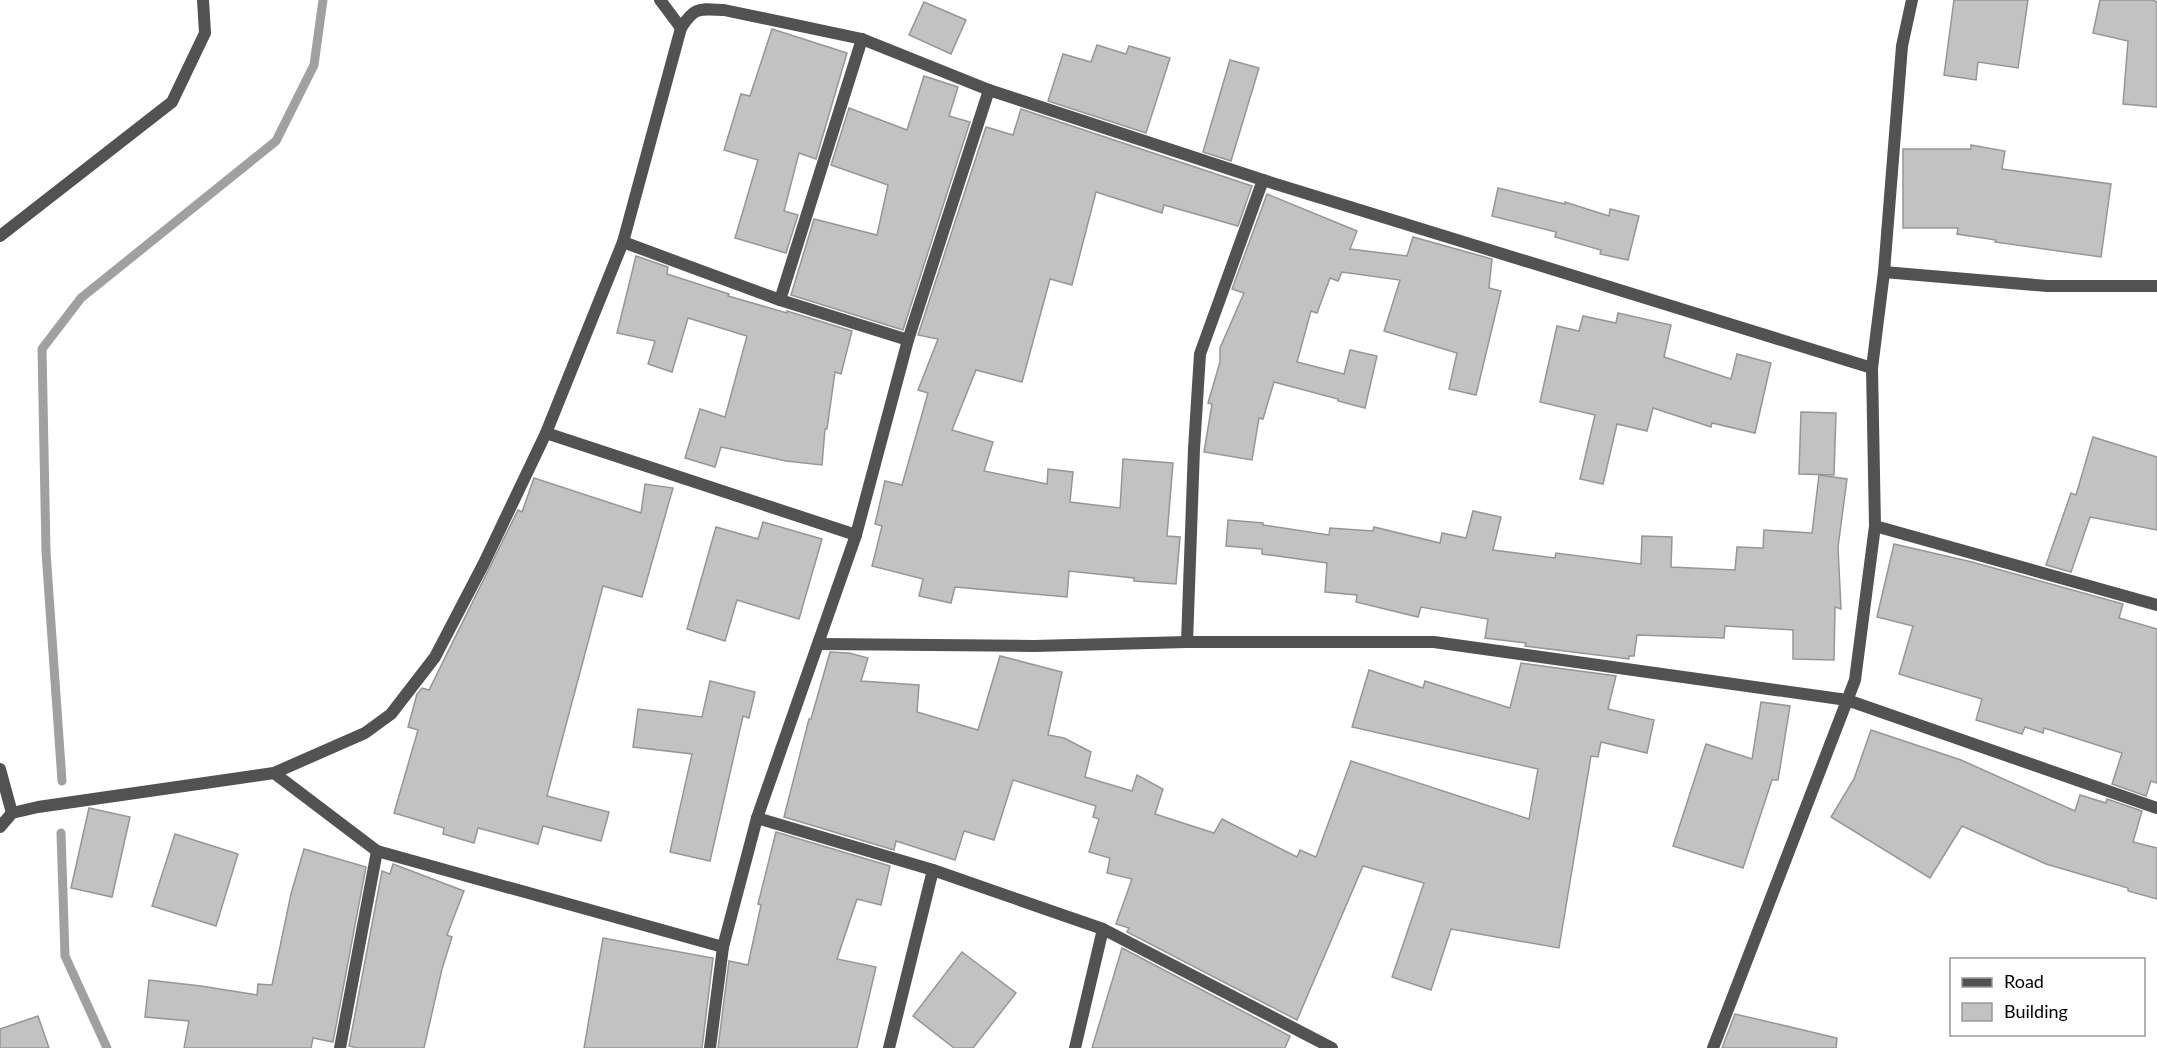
<svg xmlns="http://www.w3.org/2000/svg" width="2157" height="1048" font-family="Lato,sans-serif">
  <style>
    .lines { fill: none; stroke-linecap: round; stroke-linejoin: round }
    .stream { stroke: #a0a0a0; stroke-width: 9 }
    .building { fill: #c2c2c2; stroke: #969696; stroke-width: 1.5 }
    .service { stroke: #525252; stroke-width: 12 }
    .minor { stroke: #525252; stroke-width: 12 }
    .tertiary { stroke: #525252; stroke-width: 12 }
  </style>
  <rect width="100%" height="100%" fill="#fff"/>
  <g class="lines">
    <!-- stream -->
    <g class="stream">
      <path d="M 62,781 L 46,552 L 42,349 L 81,298 L 276,141 L 314,65 L 323,0"/>
      <path d="M 61,833 L 65,956 L 107,1048"/>
    </g>
  </g>
  <!-- building -->
  <g class="building">
    <path d="M 1954,0 L 2028,0 L 2018,68 L 1978,62 L 1976,80 L 1944,75 Z"/>
    <path d="M 2100,0 L 2153,0 L 2157,2 L 2157,107 L 2123,104 L 2128,41 L 2093,33 Z"/>
    <path d="M 924,2 L 966,20 L 951,54 L 909,35 Z"/>
    <path d="M 772,29 L 847,53 L 816,159 L 799,153 L 784,211 L 798,215 L 786,253 L 735,238 L 758,160 L 724,150 L 741,94 L 750,96 Z"/>
    <path d="M 1097,45 L 1126,54 L 1129,46 L 1170,58 L 1146,133 L 1048,101 L 1063,54 L 1091,62 Z"/>
    <path d="M 1230,60 L 1259,68 L 1231,161 L 1203,152 Z"/>
    <path d="M 924,76 L 958,87 L 949,116 L 970,122 L 903,330 L 791,295 L 814,219 L 877,235 L 888,185 L 831,165 L 849,108 L 907,130 Z"/>
    <path d="M 1021,109 L 1252,186 L 1238,226 L 1164,205 L 1162,213 L 1096,192 L 1072,285 L 1050,279 L 1022,382 L 976,370 L 952,430 L 993,442 L 984,471 L 1047,484 L 1048,469 L 1073,472 L 1070,502 L 1120,508 L 1123,459 L 1173,463 L 1167,536 L 1180,537 L 1176,584 L 1134,581 L 1134,578 L 1069,571 L 1067,597 L 955,587 L 951,603 L 919,596 L 923,579 L 872,566 L 882,526 L 875,524 L 885,481 L 902,485 L 928,393 L 918,390 L 938,339 L 918,335 L 986,127 L 1013,135 Z"/>
    <path d="M 1971,145 L 2005,151 L 2002,169 L 2111,184 L 2101,257 L 1995,242 L 1996,240 L 1957,234 L 1958,228 L 1903,228 L 1903,149 L 1971,149 Z"/>
    <path d="M 1498,188 L 1565,204 L 1565,202 L 1609,216 L 1610,209 L 1639,216 L 1628,260 L 1600,254 L 1601,250 L 1555,237 L 1556,232 L 1492,216 Z"/>
    <path d="M 1267,194 L 1357,231 L 1350,249 L 1407,256 L 1413,237 L 1492,259 L 1489,288 L 1501,291 L 1476,395 L 1449,389 L 1457,353 L 1384,331 L 1400,280 L 1342,272 L 1338,281 L 1330,278 L 1317,313 L 1311,311 L 1297,362 L 1344,374 L 1350,350 L 1377,356 L 1365,408 L 1338,401 L 1338,399 L 1274,382 L 1263,419 L 1259,418 L 1252,460 L 1204,452 L 1212,404 L 1208,403 L 1220,362 L 1220,348 L 1244,293 L 1232,289 Z"/>
    <path d="M 636,256 L 668,267 L 667,274 L 729,294 L 728,296 L 787,313 L 787,311 L 852,331 L 841,374 L 835,372 L 827,429 L 825,429 L 822,465 L 786,461 L 721,447 L 715,467 L 685,458 L 700,409 L 725,417 L 747,336 L 688,318 L 672,372 L 648,364 L 655,341 L 617,333 Z"/>
    <path d="M 1618,313 L 1671,325 L 1664,357 L 1731,379 L 1737,354 L 1771,363 L 1755,433 L 1712,423 L 1711,427 L 1653,408 L 1647,431 L 1617,424 L 1603,484 L 1580,479 L 1595,415 L 1540,402 L 1557,326 L 1579,331 L 1583,316 L 1616,323 Z"/>
    <path d="M 1801,412 L 1836,413 L 1834,475 L 1799,474 Z"/>
    <path d="M 2093,437 L 2157,457 L 2157,530 L 2090,517 L 2071,572 L 2046,565 L 2071,493 L 2076,495 Z"/>
    <path d="M 1819,475 L 1847,479 L 1838,547 L 1841,609 L 1835,607 L 1834,660 L 1793,659 L 1793,630 L 1725,626 L 1724,638 L 1637,635 L 1634,656 L 1629,656 L 1629,659 L 1525,646 L 1526,643 L 1485,638 L 1488,619 L 1421,607 L 1418,617 L 1356,602 L 1357,595 L 1325,592 L 1327,563 L 1262,554 L 1262,549 L 1226,546 L 1228,520 L 1263,523 L 1263,525 L 1329,535 L 1330,528 L 1373,531 L 1374,527 L 1440,543 L 1442,533 L 1466,538 L 1473,511 L 1501,517 L 1493,550 L 1555,558 L 1556,553 L 1641,564 L 1642,536 L 1672,537 L 1671,567 L 1735,570 L 1737,547 L 1763,548 L 1764,530 L 1812,533 Z"/>
    <path d="M 534,478 L 641,513 L 645,484 L 673,488 L 642,597 L 603,586 L 547,796 L 609,812 L 601,841 L 543,826 L 538,844 L 478,828 L 474,843 L 443,834 L 444,828 L 394,813 L 418,730 L 408,727 L 417,694 L 422,688 L 429,690 L 518,510 L 522,512 Z"/>
    <path d="M 763,522 L 822,539 L 799,619 L 737,600 L 725,641 L 687,629 L 716,527 L 758,539 Z"/>
    <path d="M 1894,544 L 1972,562 L 2123,604 L 2119,618 L 2157,629 L 2157,783 L 2151,781 L 2146,796 L 2112,784 L 2122,753 L 2044,728 L 2043,733 L 2025,727 L 2022,734 L 1976,720 L 1982,699 L 1899,674 L 1913,626 L 1877,617 Z"/>
    <path d="M 830,652 L 849,653 L 868,658 L 861,681 L 919,685 L 917,712 L 978,730 L 1000,656 L 1062,672 L 1048,735 L 1064,738 L 1091,752 L 1085,777 L 1132,791 L 1137,775 L 1163,789 L 1155,814 L 1214,833 L 1222,819 L 1297,857 L 1300,850 L 1316,857 L 1351,761 L 1529,819 L 1538,769 L 1352,727 L 1369,670 L 1423,688 L 1425,681 L 1510,708 L 1521,663 L 1616,676 L 1608,709 L 1654,720 L 1647,753 L 1601,742 L 1598,757 L 1591,756 L 1559,948 L 1451,929 L 1431,990 L 1392,977 L 1424,883 L 1363,866 L 1297,1020 L 1127,932 L 1129,928 L 1116,924 L 1132,879 L 1107,873 L 1110,858 L 1089,852 L 1099,819 L 1093,817 L 1096,806 L 1013,780 L 994,840 L 964,831 L 955,860 L 896,841 L 894,850 L 784,817 L 809,719 L 811,719 Z"/>
    <path d="M 710,681 L 755,692 L 749,718 L 743,716 L 710,861 L 670,852 L 692,754 L 633,747 L 638,709 L 702,717 Z"/>
    <path d="M 1761,702 L 1790,706 L 1778,780 L 1772,780 L 1743,868 L 1673,846 L 1706,744 L 1752,759 Z"/>
    <path d="M 1871,730 L 1961,760 L 2075,811 L 2080,795 L 2106,803 L 2107,799 L 2142,811 L 2133,842 L 2157,848 L 2157,899 L 2128,891 L 2128,888 L 2046,864 L 1962,826 L 1930,878 L 1831,817 L 1854,779 Z"/>
    <path d="M 89,808 L 130,817 L 112,897 L 71,888 Z"/>
    <path d="M 776,832 L 890,866 L 881,905 L 857,899 L 837,959 L 876,967 L 857,1048 L 718,1048 L 729,961 L 748,965 L 761,905 L 758,904 Z"/>
    <path d="M 175,834 L 238,854 L 216,926 L 152,906 Z"/>
    <path d="M 304,849 L 366,867 L 333,1042 L 313,1038 L 311,1048 L 184,1048 L 189,1021 L 145,1017 L 149,980 L 201,986 L 257,995 L 258,984 L 272,985 L 291,894 Z"/>
    <path d="M 393,864 L 464,891 L 447,935 L 452,937 L 442,969 L 424,1048 L 357,1048 L 349,1046 L 382,871 L 390,874 Z"/>
    <path d="M 603,938 L 713,958 L 702,1048 L 584,1048 Z"/>
    <path d="M 1122,948 L 1290,1036 L 1285,1048 L 1092,1048 Z"/>
    <path d="M 962,952 L 1016,993 L 973,1048 L 954,1048 L 913,1016 Z"/>
    <path d="M 1735,1014 L 1837,1038 L 1836,1048 L 1722,1048 Z"/>
    <path d="M 38,1016 L 49,1048 L 0,1048 L 0,1029 Z"/>
  </g>
  <g class="lines">
    <!-- service -->
    <path class="service" d="M 1884,272 L 2047,286 L 2157,286"/>
    <!-- minor -->
    <g class="minor">
      <path d="M 660,0 L 681,28"/>
      <path d="M 0,236 L 172,102 L 205,33 L 203,0"/>
      <path d="M 623,242 L 780,300 L 908,340"/>
      <path d="M 780,300 L 862,39"/>
      <path d="M 546,433 L 856,535"/>
      <path d="M 1875,526 L 2157,605"/>
      <path d="M 1187,642 L 1194,449 L 1200,354 L 1263,180"/>
      <path d="M 819,644 L 1034,646 L 1187,642 L 1434,642 L 1847,700 L 2157,808"/>
      <path d="M 0,769 L 12,813"/>
      <path d="M 274,773 L 377,851 L 340,1048"/>
      <path d="M 757,818 L 933,870 L 1103,929 L 1332,1048"/>
      <path d="M 0,827 L 12,813 L 38,807 L 274,773 L 365,733 L 391,714 L 435,657 L 484,563 L 546,433 L 623,242 L 681,28 C 695,6 700,9 724,10 L 862,39 L 989,90 L 1263,180 L 1872,368"/>
      <path d="M 377,851 L 723,947"/>
      <path d="M 710,1048 L 723,947 L 757,818 L 856,535 L 908,340 L 989,90"/>
      <path d="M 889,1048 L 933,870"/>
      <path d="M 1075,1048 L 1103,929"/>
    </g>
    <!-- tertiary -->
    <path class="tertiary" d="M 1713,1048 L 1855,680 L 1875,526 L 1872,368 L 1884,272 L 1902,46 L 1912,0"/>
  </g>
  <!-- legend -->
  <rect x="1950" y="958" width="195" height="78" fill="#ffffff" stroke="#999999" stroke-width="1.5"/>
  <rect x="1962" y="978" width="30" height="9" fill="#525252" stroke="#999999" stroke-width="1.5"/>
  <text x="2004" y="988" font-size="18" fill="#000000">Road</text>
  <rect x="1962" y="1003" width="30" height="18" fill="#c2c2c2" stroke="#999999" stroke-width="1.5"/>
  <text x="2004" y="1018" font-size="18" fill="#000000">Building</text>
</svg>
